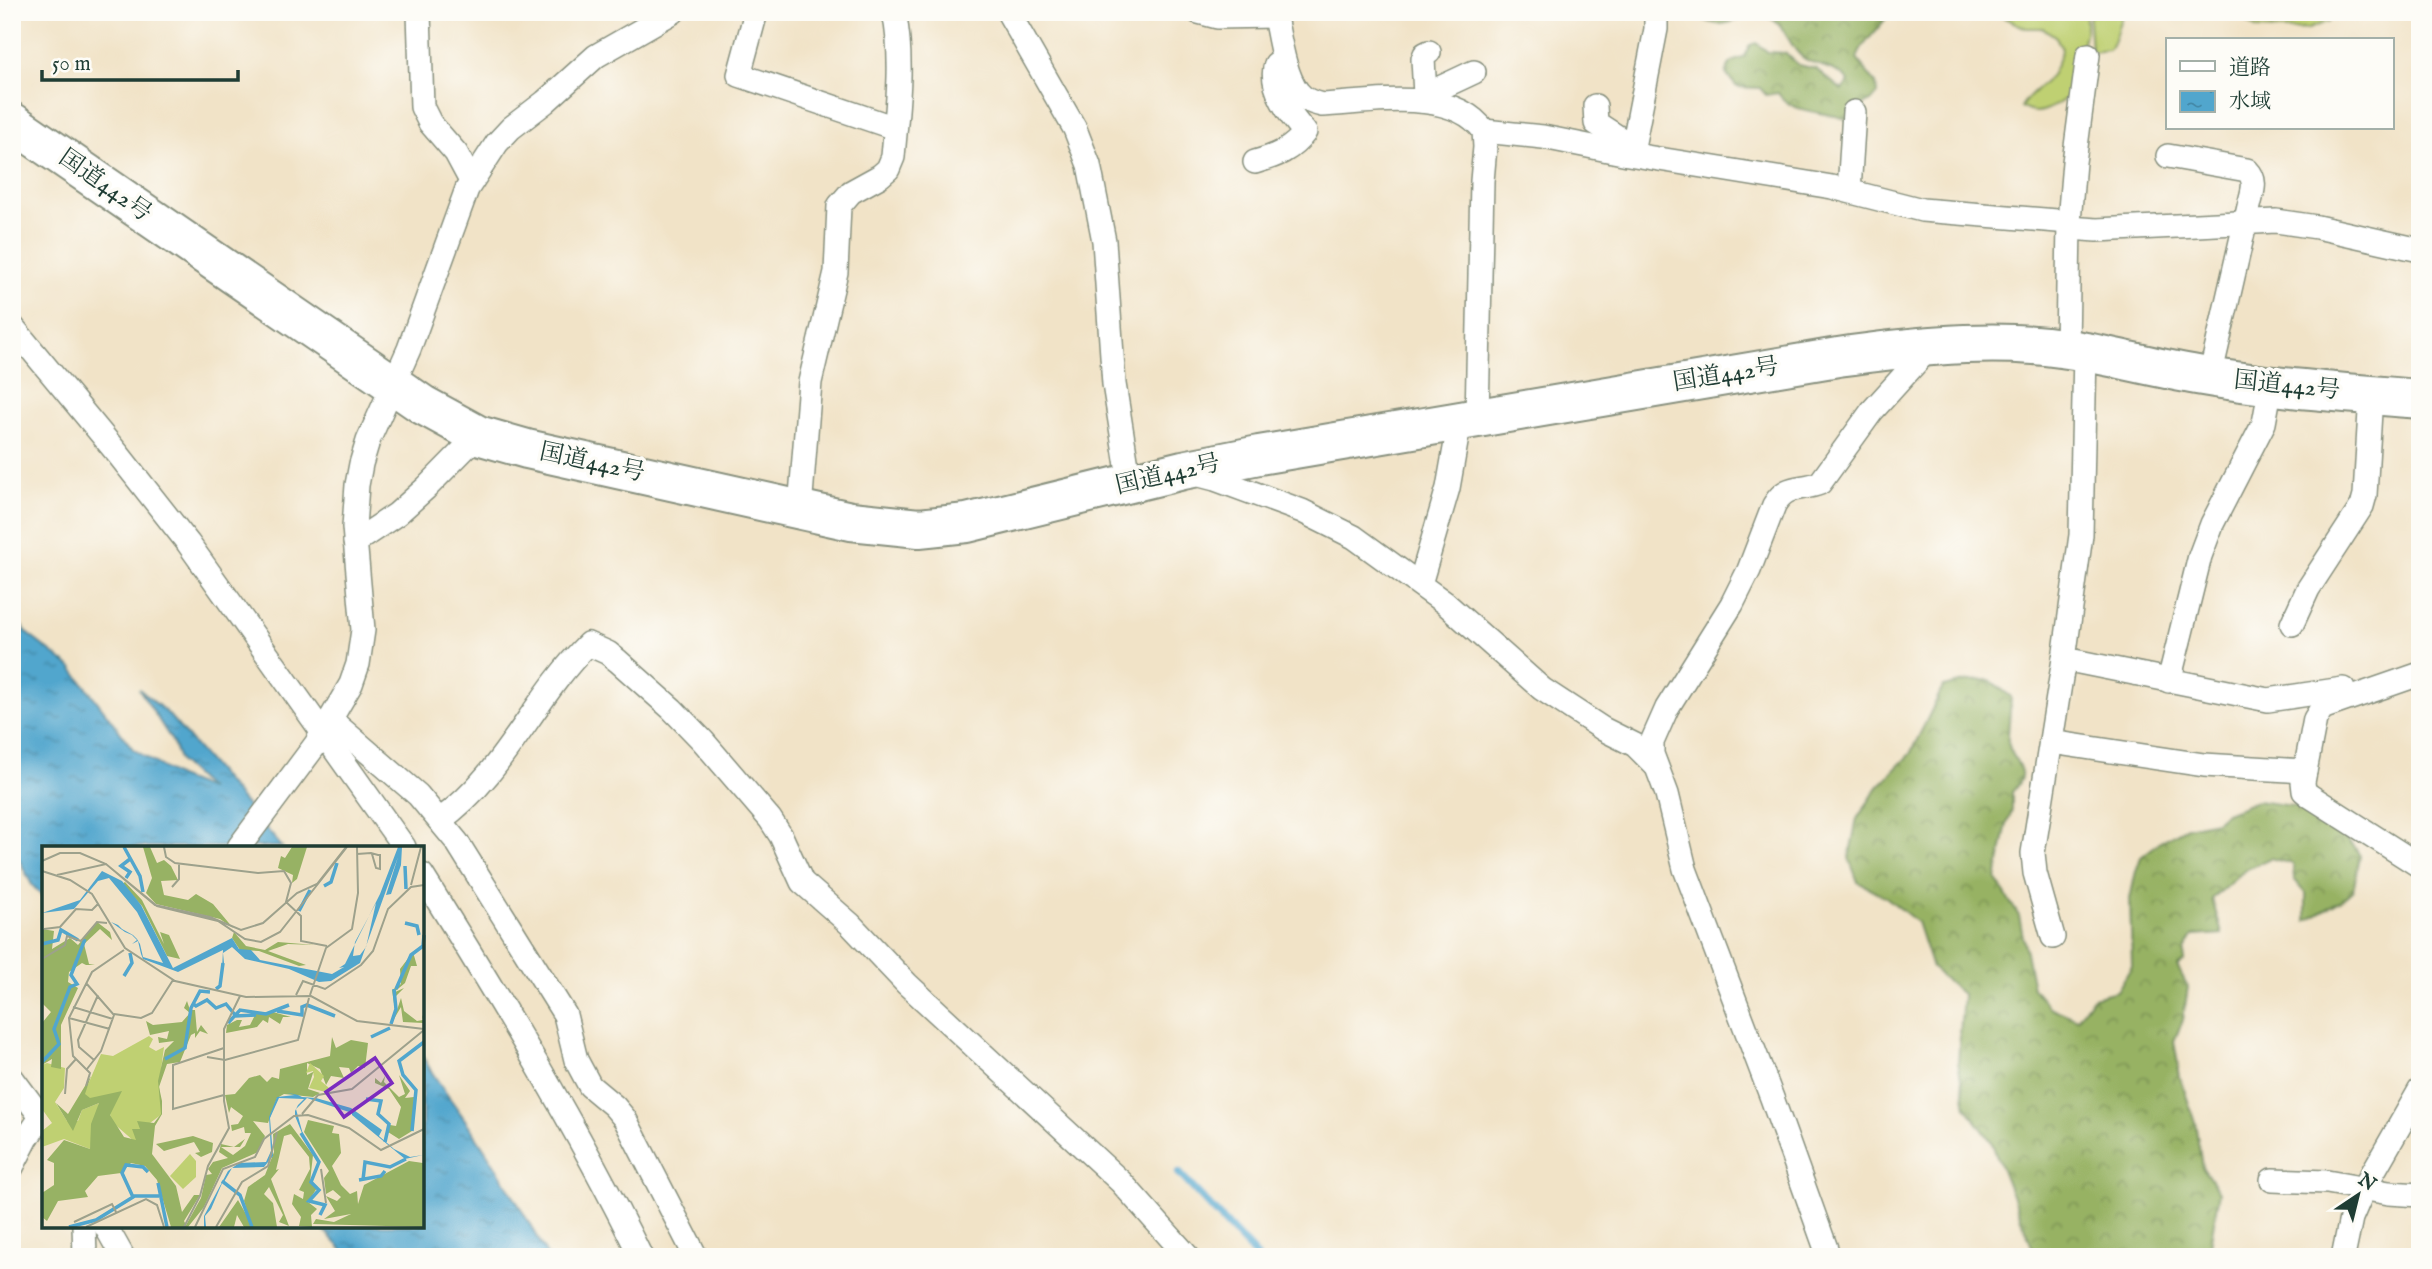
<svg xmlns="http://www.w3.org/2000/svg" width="2432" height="1269" font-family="'IM FELL English','Noto Serif JP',serif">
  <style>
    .grass { fill: #bfd072; stroke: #6f8653; stroke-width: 2 }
    .forest { fill: url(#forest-crowns); stroke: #5b784c; stroke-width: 2 }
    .water { fill: url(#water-ripples); stroke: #387280; stroke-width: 2 }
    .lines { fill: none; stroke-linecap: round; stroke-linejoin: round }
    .stream { stroke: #51a6cd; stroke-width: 8 }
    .minor-casing { stroke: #88907e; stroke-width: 26 }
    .trunk-casing { stroke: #88907e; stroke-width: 42 }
    .minor { stroke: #fff; stroke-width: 23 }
    .trunk { stroke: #fff; stroke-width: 38 }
    .labels { text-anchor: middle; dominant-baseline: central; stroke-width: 7; stroke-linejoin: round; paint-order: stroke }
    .street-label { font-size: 24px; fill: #1f3d34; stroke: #fdfcf7 }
    .inset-river { fill: none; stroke: #51a6cd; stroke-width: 3.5 }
    .inset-road { fill: none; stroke: #9da18c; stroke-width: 2 }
    .view { fill: #7b2cbf; fill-opacity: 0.15; stroke: #7b2cbf; stroke-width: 3.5 }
    .inset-edge { fill: none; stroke: #1f3d34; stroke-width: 3.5 }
  </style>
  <defs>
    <pattern id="forest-crowns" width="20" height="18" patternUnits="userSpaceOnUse" patternTransform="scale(1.75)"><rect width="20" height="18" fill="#97b264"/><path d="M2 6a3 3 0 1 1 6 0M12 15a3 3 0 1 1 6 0" fill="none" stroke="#7b9253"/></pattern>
    <pattern id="water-ripples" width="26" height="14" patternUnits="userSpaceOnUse" patternTransform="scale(1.75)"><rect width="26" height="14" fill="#51a6cd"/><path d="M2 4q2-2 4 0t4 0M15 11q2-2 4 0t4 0" fill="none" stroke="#4388a7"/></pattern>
  </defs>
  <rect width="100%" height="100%" fill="#fdfcf7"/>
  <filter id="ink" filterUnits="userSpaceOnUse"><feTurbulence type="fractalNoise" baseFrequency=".0143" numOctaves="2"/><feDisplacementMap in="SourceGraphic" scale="14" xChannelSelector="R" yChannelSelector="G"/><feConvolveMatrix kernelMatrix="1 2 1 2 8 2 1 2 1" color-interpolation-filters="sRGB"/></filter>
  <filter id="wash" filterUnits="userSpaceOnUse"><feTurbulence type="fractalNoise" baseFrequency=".00686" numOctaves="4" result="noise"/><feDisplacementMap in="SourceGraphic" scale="28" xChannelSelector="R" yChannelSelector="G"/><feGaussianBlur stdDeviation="1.57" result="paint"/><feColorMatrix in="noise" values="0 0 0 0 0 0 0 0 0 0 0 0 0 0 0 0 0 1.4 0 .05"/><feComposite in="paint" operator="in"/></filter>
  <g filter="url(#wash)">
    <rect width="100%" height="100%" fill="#f1e3c7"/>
    <!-- grass -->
    <g class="grass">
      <path d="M 1992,12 L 2086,12 L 2086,30 L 2068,97 C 2053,107 2038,119 2021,107 C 2031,90 2041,89 2051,75 C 2056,67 2059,57 2062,49 L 2056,37 L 2043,28 L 2026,28 Z"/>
      <path d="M 2091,12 L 2124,12 C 2117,24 2118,36 2109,50 L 2091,52 L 2089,21 Z"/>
      <path d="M 2232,12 L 2339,12 L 2329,21 L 2308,29 L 2285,30 L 2257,29 Z"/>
    </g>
    <!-- forest -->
    <g class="forest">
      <path d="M 1685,12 L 1890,12 C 1881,28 1862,42 1857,59 L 1876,84 L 1877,94 L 1871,101 L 1860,106 L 1849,120 C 1828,111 1791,115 1778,93 L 1766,95 L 1760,88 L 1737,87 L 1726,74 C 1729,62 1732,61 1743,58 L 1750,45 L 1756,43 L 1768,52 L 1785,53 L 1799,65 L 1816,69 L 1842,90 L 1849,82 C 1839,68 1821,68 1807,60 C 1791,52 1787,28 1772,19 C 1753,9 1737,24 1719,24 C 1709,24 1700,16 1689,15 Z"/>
      <path d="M 1990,680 L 2011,697 C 2011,707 2007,735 2008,742 C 2012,763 2033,770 2012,792 L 2012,810 L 2007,823 L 1996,879 L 2019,916 L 2033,988 L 2049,1007 L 2077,1019 L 2093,997 L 2117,991 L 2132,966 L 2130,899 L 2136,871 L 2141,857 L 2161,841 L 2187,827 L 2216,821 L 2226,813 L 2257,801 L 2307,808 L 2354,846 L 2360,856 L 2353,890 L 2342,900 L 2306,921 L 2306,893 L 2294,879 L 2293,864 L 2270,858 L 2245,870 L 2212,899 L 2222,934 L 2193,936 L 2185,950 L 2184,961 L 2177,966 L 2188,987 L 2183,1020 L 2174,1041 L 2180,1077 L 2195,1122 L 2202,1167 L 2219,1192 L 2208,1257 L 2036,1257 L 1991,1141 L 1966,1107 L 1958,1062 L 1963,995 L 1932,968 L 1917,922 L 1886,897 L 1858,882 L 1849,858 L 1857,819 L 1878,787 L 1910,754 L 1943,687 L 1969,681 Z"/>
    </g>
    <!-- water -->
    <g class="water">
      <path d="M 12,615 L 29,635 L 72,668 L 133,749 L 178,777 L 209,789 L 180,762 L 172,741 L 139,689 L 167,713 L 282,847 L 44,847 L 44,898 L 32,885 L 12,846 Z"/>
      <path d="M 422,1055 C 435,1081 454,1103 470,1127 C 498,1168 524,1213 548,1257 L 346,1257 L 342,1249 L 319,1225 L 422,1225 Z"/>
    </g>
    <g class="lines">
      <!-- stream -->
      <path class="stream" d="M 1179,1173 L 1257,1257"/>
    </g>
  </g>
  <g filter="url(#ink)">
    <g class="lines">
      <!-- minor casing -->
      <g class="minor-casing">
        <g id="minor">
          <path d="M 419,12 L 422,107 L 430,123 L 456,153 L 471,181"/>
          <path d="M 756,12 L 739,75 L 895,128"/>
          <path d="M 1008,12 L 1075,129 L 1089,165 L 1104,241 L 1114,384 L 1130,484"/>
          <path d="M 1198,12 L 1217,17 L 1275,16"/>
          <path d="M 1274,12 C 1279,34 1284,75 1298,92 C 1304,100 1313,103 1322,105 C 1369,103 1453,86 1484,131 L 1485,147 L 1482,181 L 1477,418"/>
          <path d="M 1425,95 L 1474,72"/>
          <path d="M 1423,101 L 1425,95 L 1423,59 L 1425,54 L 1429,52"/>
          <path d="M 1595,106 L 1596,123 L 1633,147 L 1638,154"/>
          <path d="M 1484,131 L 1543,137 L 1628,154 L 1832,187 L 1922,210 L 2069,222"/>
          <path d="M 1633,147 L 1656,29 L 1656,12"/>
          <path d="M 2168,156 L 2247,170 C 2257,180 2253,190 2250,202 L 2210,377"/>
          <path d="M 1255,162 C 1276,156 1292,150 1305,132 C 1291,117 1268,86 1276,64"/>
          <path d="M 1849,191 L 1854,112"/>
          <path d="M 2069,228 L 2097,230 L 2276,221 L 2317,227 L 2420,250"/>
          <path d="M 12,326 L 118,454 L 188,543 L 404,847"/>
          <path d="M 2067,349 L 2069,222 L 2074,162 L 2088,55"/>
          <path d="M 1192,473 L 1215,479 L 1302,511 L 1354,537 L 1445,603 L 1542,689 L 1603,729 L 1635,745 L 1655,765"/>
          <path d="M 800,509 L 810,382 L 836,272 L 839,206 L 851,192 L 880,176 L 888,169 L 893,157 C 897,108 904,61 894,12"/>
          <path d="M 355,542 L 397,514 L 426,488 L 478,435"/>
          <path d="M 1420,584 L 1448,488 L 1460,420"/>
          <path d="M 2292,624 L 2308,589 L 2362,506 L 2365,495 L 2371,395"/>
          <path d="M 2064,659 L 2268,700 L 2343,689"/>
          <path d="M 2420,674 L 2322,708 L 2315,719 L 2303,782 L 2304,791 L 2310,796 L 2420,866"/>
          <path d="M 2169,681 L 2200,556 L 2212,524 L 2264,423 L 2271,385"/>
          <path d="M 331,720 L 418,795 L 457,842 L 565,1015 L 576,1060 L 590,1086 L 614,1106 L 625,1119 L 696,1257"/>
          <path d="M 2051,742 L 2204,765 L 2305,771"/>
          <path d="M 440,820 C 504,775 533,698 588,644 L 608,653 L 618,661 L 672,709 L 703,741 L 770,819 L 781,836 L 802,882 L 850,924 L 907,984 L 1121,1182 L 1188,1257"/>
          <path d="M 239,847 L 316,744 L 351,684 L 358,664 L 363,630 L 354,527 L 357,485 L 361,464 L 368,441 L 409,349 L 467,189 L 497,143 L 511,128 L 545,102 L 596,56 L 673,12"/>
          <path d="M 422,875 C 500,1000 576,1125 641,1257"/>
          <path d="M 2053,937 L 2035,873 L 2033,853 L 2064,659 L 2081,535 L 2085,352"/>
          <path d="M 12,1078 L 44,1121"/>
          <path d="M 12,1167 L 27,1138 L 44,1113"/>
          <path d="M 2272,1180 L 2327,1182 L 2389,1193 L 2420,1195"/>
          <path d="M 84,1225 L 85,1257"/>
          <path d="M 105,1225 L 123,1257"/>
          <path d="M 1829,1257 L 1772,1098 L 1685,869 L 1667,794 L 1652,754 L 1652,742 L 1667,708 L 1732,604 L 1749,570 L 1774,505 C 1787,483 1800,491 1820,483 L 1872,411 L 1930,347"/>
          <path d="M 2343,1257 L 2351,1218 L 2364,1188 L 2420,1090"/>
        </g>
      </g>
      <!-- trunk casing -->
      <g class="trunk-casing">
        <path id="trunk" d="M 12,122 L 423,405 L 478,435 L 527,449 L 851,521 L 919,528 L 967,523 L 1183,470 L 1259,455 L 1838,357 C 1902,348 1969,340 2034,345 C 2089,349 2143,366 2197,375 C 2270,388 2346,393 2420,399"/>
      </g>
      <!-- minor -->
      <use href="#minor" class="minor"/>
      <!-- trunk -->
      <use href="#trunk" class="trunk"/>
    </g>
  </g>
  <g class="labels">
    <!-- street labels -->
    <g class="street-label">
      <text transform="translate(105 186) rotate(35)">国道442号</text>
      <text transform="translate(1726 375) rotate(-9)">国道442号</text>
      <text transform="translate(2287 386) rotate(6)">国道442号</text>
      <text transform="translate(592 463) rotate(12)">国道442号</text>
      <text transform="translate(1168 475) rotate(-13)">国道442号</text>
    </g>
  </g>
  <!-- overview -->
  <g transform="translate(42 846)">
    <rect width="382" height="382" fill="#f1e3c7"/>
    <path d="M 107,190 L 111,193 L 107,201 L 114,205 L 122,201 L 117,239 L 120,268 L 100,283 L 93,296 L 69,275 L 67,260 L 73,250 L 48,253 L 42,248 L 59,208 L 71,210 ZM 5,217 L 23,222 L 22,242 L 13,256 L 25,275 L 36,275 L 40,264 L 57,257 L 48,303 L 22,293 L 0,301 L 0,285 L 10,277 L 0,263 L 0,219 Z" fill="#bfd072"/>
    <path d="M 101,1 L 108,1 L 115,17 L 122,14 L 129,20 L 136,34 L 119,35 L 122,49 L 146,54 L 154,48 L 171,58 L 191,82 L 178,73 L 114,58 L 104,47 L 110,32 ZM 250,1 L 265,1 L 255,33 L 250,37 L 251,29 L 236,22 L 239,10 L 243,12 ZM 83,36 L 100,54 L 122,98 L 118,86 L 127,89 L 138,113 L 125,110 L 100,60 L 80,38 ZM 55,76 L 68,86 L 70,94 L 58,83 L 42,98 L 47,118 L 53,119 L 44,119 L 40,117 L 27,126 L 26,136 L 36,142 L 19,179 L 19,223 L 9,221 L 10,213 L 0,219 L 0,177 L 9,166 L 0,157 L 0,83 L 12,85 L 10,103 L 28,92 L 36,99 ZM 192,86 L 204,100 L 223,104 L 236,96 L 273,99 L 246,98 L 226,105 L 264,119 L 257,120 L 217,105 L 198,104 L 190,92 ZM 371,106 L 375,120 L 369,120 L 363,137 L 351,147 L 362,142 L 352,152 L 355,164 L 359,152 L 362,165 L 375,175 L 381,174 L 380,169 L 381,171 L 381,177 L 361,176 L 359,161 L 349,178 L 353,164 L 350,144 L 359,138 L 358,123 ZM 145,155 L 148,164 L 153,164 L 155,186 L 159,179 L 166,188 L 158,185 L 153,192 L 153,187 L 149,189 L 138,216 L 125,218 L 117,241 L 120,255 L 120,268 L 113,280 L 110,308 L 134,340 L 140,366 L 152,349 L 158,349 L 142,375 L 144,379 L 159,352 L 164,329 L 170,328 L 166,323 L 171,316 L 186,312 L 177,306 L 179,298 L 192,301 L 203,293 L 198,301 L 179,301 L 191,309 L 203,300 L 209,287 L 203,287 L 202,281 L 190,285 L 189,279 L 196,278 L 201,270 L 189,261 L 187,267 L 183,249 L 193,248 L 207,232 L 218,229 L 225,236 L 230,231 L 237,233 L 238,223 L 288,210 L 290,191 L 294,202 L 309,194 L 326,197 L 323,222 L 316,220 L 309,227 L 307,222 L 297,221 L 302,232 L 289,230 L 284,239 L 278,223 L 265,217 L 265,229 L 273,225 L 277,226 L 271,227 L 266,243 L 278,247 L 271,251 L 242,248 L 235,252 L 226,277 L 211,275 L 223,290 L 216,306 L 180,322 L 162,361 L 146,381 L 129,381 L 115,334 L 103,320 L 89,317 L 79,327 L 56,330 L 43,345 L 46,351 L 16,355 L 5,375 L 0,371 L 0,347 L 12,339 L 12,317 L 5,314 L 22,294 L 48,303 L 49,278 L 57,257 L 40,264 L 31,285 L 14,257 L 26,268 L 49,230 L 43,248 L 48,252 L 80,245 L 68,269 L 82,291 L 94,294 L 90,283 L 98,283 L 95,275 L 112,277 L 119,268 L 116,235 L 123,204 L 132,195 L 117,197 L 116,191 L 125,193 L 127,185 L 108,189 L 104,175 L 111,179 L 140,176 L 148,167 L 142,162 ZM 231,166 L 249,171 L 241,171 L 238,178 L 227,171 L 226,177 L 221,174 L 215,181 L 184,187 L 185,179 L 195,174 L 200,174 L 197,181 L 208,179 L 213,169 L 209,168 ZM 343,230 L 342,236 L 357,251 L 363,248 L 357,229 L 368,245 L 363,252 L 372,251 L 370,285 L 357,293 L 346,286 L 348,279 L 354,280 L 359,261 L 347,243 L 333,237 L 333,232 L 339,237 ZM 266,274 L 292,280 L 290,287 L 297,288 L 299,307 L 290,320 L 299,339 L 308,348 L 315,345 L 316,358 L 322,339 L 367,315 L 381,317 L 381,381 L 271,378 L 274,373 L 292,376 L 309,368 L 282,373 L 293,365 L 284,350 L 295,355 L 299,351 L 291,344 L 284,348 L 282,332 L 287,325 L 262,286 ZM 248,278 L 271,309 L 268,336 L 275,342 L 266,356 L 275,363 L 269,369 L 270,381 L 257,380 L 259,371 L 250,358 L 252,348 L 261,353 L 262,346 L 257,344 L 268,323 L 267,311 L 249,288 L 242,290 L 234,324 L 237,323 L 229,333 L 247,380 L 237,376 L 241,369 L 227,341 L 222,348 L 231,357 L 235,381 L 202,381 L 195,369 L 192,381 L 177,381 L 196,354 L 209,377 L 202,355 L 206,341 L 223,329 L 232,306 L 231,288 ZM 151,290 L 171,297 L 170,306 L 159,311 L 153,307 L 158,306 L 152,296 L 122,305 L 114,298 Z" fill="#97b264"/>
    <path d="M 268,217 L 282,230 L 279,235 L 287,242 L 284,246 L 267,242 L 272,231 L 271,225 L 264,227 Z" fill="#bfd072"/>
    <path d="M 148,308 L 154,315 L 154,331 L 141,343 L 128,330 Z" fill="#bfd072"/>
    <path d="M 356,1 L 360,1 L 359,19 L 349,48 L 344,49 L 356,11 L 318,117 L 289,135 L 277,136 L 247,123 L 203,113 L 190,101 L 181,107 L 182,117 L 180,123 L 181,104 L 136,126 L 101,113 L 99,108 L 96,95 L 90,98 L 95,94 L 90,89 L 83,86 L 69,76 L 76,79 L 80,83 L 91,89 L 95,93 L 98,98 L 101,111 L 121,117 L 95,66 L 67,32 L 56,35 L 32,63 L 0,67 L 38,54 L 60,25 L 80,35 L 99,59 L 131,122 L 190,92 L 197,103 L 209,104 L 218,114 L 290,128 L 302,121 L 297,122 L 303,118 L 338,48 ZM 334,57 L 324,101 L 318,109 L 311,110 L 313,96 ZM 245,247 L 252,248 L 256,249 L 260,251 L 274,252 L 309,262 L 340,284 L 337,290 L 352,303 L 368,311 L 381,309 L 363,313 L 310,269 L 310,267 L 265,252 L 254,263 L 262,292 L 253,270 L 253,265 L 256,259 L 262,253 L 237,252 L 228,272 L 231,310 L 222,321 L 190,322 L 182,336 L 199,349 L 181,335 L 169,363 L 163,370 L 164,381 L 162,381 L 162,370 L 186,325 L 197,317 L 224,316 L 229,305 L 227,271 L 235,251 L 253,249 Z" fill="#51a6cd" fill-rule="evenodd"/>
    <path class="inset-river" d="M 82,1 L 98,30 L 101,46M 363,20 L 364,43M 84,32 L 88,26 L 79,20 L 88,13M 282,40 L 289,36 L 295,17M 257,65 L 268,44M 363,77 L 375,80 L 377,89M 0,98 L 16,94 L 19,84 L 36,94M 82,130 L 90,117 L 88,107M 174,143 L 178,140 L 181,117M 354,143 L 369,109 L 381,100 L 382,89M 150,157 L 154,160 L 165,154 L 174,162 L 184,158 L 194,170 L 214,169M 235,165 L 260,169 L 260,161 L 265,159 L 293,170M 186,177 L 198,164 L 224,168 L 247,159M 349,178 L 354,163 L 352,143M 329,191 L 348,182M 123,213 L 143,202 L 149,162 L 158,145 L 168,146M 0,216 L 17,198 L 12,183 L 28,141 L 35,138 L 29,129 L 43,93M 324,253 L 339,255 L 336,268 L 347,278 L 343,296M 370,285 L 374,244 L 361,229 L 357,215 L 382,196M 259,287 L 277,316 L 269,336 L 277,344 L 267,355 L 283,359 L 278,369M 317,334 L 339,330 L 343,325M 321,334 L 323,316 L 348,321 L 364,313M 180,335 L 198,349 L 210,381M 116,337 L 125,381M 91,350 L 117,350M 27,381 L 54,374 L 91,351 L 80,327 L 84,319 L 101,321 L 106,326"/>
    <path class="inset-road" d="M 122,1 L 124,11 L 133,17 L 216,27 L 242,25 L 249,37 L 244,56 L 259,70 L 259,95 L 285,100M 315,8 L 329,7 L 336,9 L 338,9 L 338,23 L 334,22 L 330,8M 0,15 L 18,7 L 38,7 L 64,18 L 115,60 L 176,75 L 203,93 L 219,96 L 238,86 L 305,1M 0,25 L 28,34 L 50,48 L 83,102 L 133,135 L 204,151 L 269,150 L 315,175 L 382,183M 15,29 L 64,18 L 113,59 L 168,71 L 199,84 L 221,77 L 255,47 L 275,38 L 304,1M 369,39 L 379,1M 130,41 L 137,33 L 137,17M 2,83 L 18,81 L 34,63 L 50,64 L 56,58M 0,113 L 23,99 L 25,90 L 39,95 L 55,76 L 65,77M 44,137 L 72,169 L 59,205 L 45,223M 254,149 L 261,135 L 283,143 L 319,119 L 331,105 L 346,63 L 369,41 L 382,39M 268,149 L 284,102 L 310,83 L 316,47 L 315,1M 31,161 L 71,173M 72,168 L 99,172 L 110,167 L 131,134M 27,172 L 68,183M 182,202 L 131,219 L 131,263 L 182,249M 165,211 L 183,214 L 256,194 L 267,152M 52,214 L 37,201 L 36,194 L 56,149M 44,240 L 48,227 L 31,210 L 27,172 L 50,126 L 82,104M 23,248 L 25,223 L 34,213M 260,268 L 276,249 L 310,243 L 382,184M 279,323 L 284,357M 32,376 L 70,358 L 74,366M 44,381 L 104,353 L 115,359 L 122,381M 142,381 L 158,350 L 166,320 L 187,282 L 182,255 L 182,183 L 198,150M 153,381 L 181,323 L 213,311 L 222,293 L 252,270 L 266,269 L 307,282 L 339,304 L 382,283M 174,381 L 200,336 L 226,320 L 235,286"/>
    <path class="view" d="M 333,212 L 350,237 L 302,271 L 284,246 Z"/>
    <rect width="382" height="382" class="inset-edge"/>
  </g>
  <!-- margin -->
  <rect width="2432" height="1269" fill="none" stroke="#fdfcf7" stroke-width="42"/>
  <!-- legend -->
  <rect x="2166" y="38" width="228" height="91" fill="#fdfcf7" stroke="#a4b0a9" stroke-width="2"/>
  <rect x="2180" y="61" width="35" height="10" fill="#ffffff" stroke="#a4b0a9" stroke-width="2"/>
  <text x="2229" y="74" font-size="21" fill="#1f3d34">道路</text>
  <rect x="2180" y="91" width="35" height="21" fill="url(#water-ripples)" stroke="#a4b0a9" stroke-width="2"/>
  <text x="2229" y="108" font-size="21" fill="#1f3d34">水域</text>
  <!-- north arrow -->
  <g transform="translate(2358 1195) rotate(35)" stroke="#fdfcf7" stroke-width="5" paint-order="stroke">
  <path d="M0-5L12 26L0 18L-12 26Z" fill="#1f3d34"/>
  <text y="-10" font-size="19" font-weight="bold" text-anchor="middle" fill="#1f3d34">N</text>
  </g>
  <!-- scale -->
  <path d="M42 70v10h196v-10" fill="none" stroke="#1f3d34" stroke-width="3.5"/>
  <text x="52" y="70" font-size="21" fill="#1f3d34" stroke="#fdfcf7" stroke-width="5" paint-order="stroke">50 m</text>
</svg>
